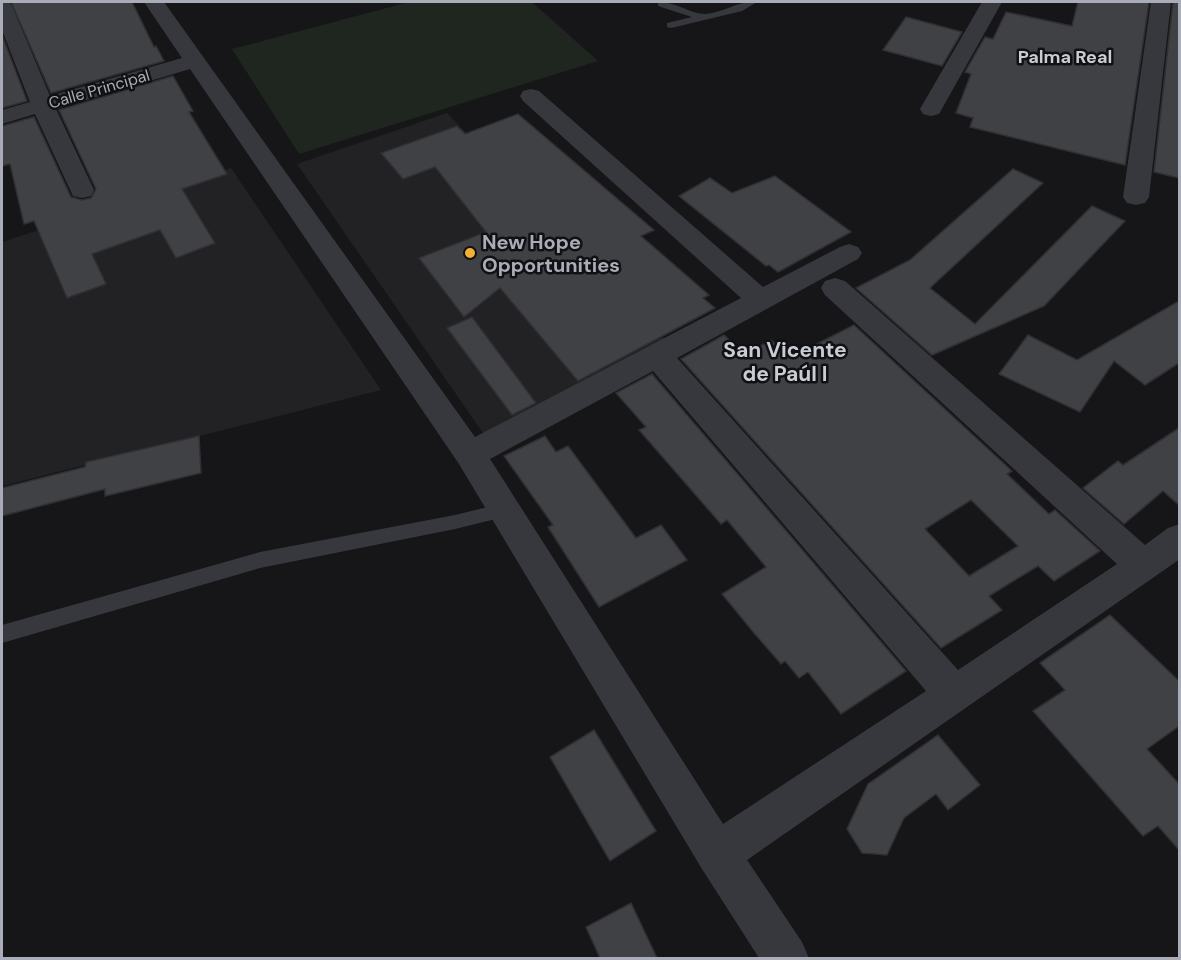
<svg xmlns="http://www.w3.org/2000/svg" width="1181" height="960" font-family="'DM Sans',sans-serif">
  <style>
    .built { fill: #222225 }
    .green { fill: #1e261f }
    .building { fill: #404145; stroke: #303034; stroke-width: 1.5; fill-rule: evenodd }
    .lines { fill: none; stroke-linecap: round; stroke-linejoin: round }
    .lane { fill: #37383d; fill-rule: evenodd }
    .street { fill: #37383d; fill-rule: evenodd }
    .poi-dot { fill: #f2b134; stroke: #111113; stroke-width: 2 }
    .labels { text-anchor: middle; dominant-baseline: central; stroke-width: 5; stroke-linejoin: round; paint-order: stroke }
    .far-street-label { font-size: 16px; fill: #a8adb8; stroke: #111113 }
    .far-neighbourhood-label { font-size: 18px; font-weight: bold; fill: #c9ccd4; stroke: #111113 }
    .poi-label { font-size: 20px; font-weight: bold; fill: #a8adb8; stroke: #111113; text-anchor: start }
    .neighbourhood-label { font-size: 21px; font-weight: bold; fill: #c9ccd4; stroke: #111113 }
  </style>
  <rect width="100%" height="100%" fill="#161618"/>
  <!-- built -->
  <g class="built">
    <path d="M 447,113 L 667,342 L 485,436 L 297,164 Z"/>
    <path d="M 231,168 L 381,390 L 2,486 L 2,242 Z"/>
  </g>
  <!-- green -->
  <path class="green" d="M 409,2 L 532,2 L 598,61 L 299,154 L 232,49 Z"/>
  <!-- building -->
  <g class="building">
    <path d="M 11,2 L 132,2 L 154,47 L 156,46 L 164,61 L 51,93 Z"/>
    <path d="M 1078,2 L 1149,2 L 1125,165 L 970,127 L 973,118 L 956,113 L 971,74 L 965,72 L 985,37 L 993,39 L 1006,12 L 1072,26 Z"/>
    <path d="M 1173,2 L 1179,2 L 1179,178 L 1154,172 Z"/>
    <path d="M 906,17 L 962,32 L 942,66 L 883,50 Z"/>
    <path d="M 2,35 L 27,101 L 2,108 Z"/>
    <path d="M 173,76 L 193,111 L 189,112 L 227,174 L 182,189 L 215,243 L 176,258 L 160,230 L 92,254 L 106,284 L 67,298 L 34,221 L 24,224 L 10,164 L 2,166 L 2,126 L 34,117 L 71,197 L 82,200 L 91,198 L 96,189 L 59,110 Z"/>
    <path d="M 518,114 L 654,230 L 641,236 L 709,295 L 703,298 L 715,308 L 578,381 L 500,288 L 464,317 L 419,258 L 486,232 L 435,167 L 403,179 L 381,153 L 457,126 L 465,134 Z"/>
    <path d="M 1013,169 L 1043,183 L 930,288 L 975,324 L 1092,206 L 1125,221 L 1044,306 L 932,355 L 856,288 L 910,260 Z"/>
    <path d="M 775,176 L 851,232 L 778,272 L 769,265 L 766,266 L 679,196 L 710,178 L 732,193 Z"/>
    <path d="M 1179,301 L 1179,363 L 1145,385 L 1114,361 L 1080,412 L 999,374 L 1028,335 L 1077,360 Z"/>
    <path d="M 472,317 L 536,403 L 512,415 L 447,328 Z"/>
    <path d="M 854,325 L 1012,471 L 1007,474 L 1049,514 L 1055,510 L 1100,551 L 1054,581 L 1038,566 L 989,596 L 1002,610 L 941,648 L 681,359 L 724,335 L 744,355 L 771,340 L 791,357 ZM 971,500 L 1018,546 L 969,576 L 925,529 Z"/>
    <path d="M 652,374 L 906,671 L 841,714 L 808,672 L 799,678 L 785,661 L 781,664 L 754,633 L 722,594 L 766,567 L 727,520 L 721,524 L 639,430 L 646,427 L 616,393 Z"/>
    <path d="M 1179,428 L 1179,505 L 1163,491 L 1124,524 L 1083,488 L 1118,461 L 1123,465 Z"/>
    <path d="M 199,436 L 201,473 L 105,496 L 105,489 L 2,516 L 2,488 L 85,467 L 86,462 Z"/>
    <path d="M 545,436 L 556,452 L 568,446 L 636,538 L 661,525 L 687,560 L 599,607 L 548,527 L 553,525 L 504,456 Z"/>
    <path d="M 1110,615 L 1179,681 L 1179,726 L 1147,749 L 1179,784 L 1179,850 L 1158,826 L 1143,836 L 1033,711 L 1065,690 L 1040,663 Z"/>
    <path d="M 594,730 L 656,831 L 610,861 L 550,757 Z"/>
    <path d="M 938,735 L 980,785 L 948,810 L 936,794 L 904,818 L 887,855 L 862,853 L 847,829 L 868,784 Z"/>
    <path d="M 631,903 L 657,958 L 600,958 L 586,927 Z"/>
  </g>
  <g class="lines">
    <!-- lane -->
    <g class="lane">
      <path d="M 658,2 C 675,1 690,14 705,14 C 723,13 740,0 757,2 L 742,11 L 671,28 L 667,27 L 667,23 L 692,17 L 658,6 Z"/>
      <path d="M 504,503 L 510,505 L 512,510 L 510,515 L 504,517 L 455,529 L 260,568 L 2,643 L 2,625 L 260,552 L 455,515 Z"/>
    </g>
    <!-- street -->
    <g class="street">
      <path d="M 2,2 L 9,2 L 12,6 L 50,96 L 182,58 L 144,2 L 164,2 L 475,437 L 741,298 L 523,101 L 520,96 L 523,91 L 531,89 L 539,91 L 763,287 L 840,247 L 849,244 L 858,247 L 862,253 L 858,259 L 677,358 L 958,670 L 1117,564 L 825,295 L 821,288 L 825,281 L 835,278 L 845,281 L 1145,545 L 1168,528 L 1180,524 L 1180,559 L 747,860 L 802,942 L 809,958 L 759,958 L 702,869 L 459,464 L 190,69 L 56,109 L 94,190 L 91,196 L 82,198 L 73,196 L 35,114 L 2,124 L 2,110 L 30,102 L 2,30 ZM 653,371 L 926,691 L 723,824 L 490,459 Z"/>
      <path d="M 982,2 L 1002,2 L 939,114 L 931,116 L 923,114 L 920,109 Z"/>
      <path d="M 1151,2 L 1171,2 L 1149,197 L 1145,203 L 1136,205 L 1127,203 L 1123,197 Z"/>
    </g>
  </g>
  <!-- markers -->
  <circle class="poi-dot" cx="470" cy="253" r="6"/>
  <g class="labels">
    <!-- far-street labels -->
    <g class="far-street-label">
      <text transform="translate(99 89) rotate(-16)">Calle Principal</text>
    </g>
    <!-- far-neighbourhood labels -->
    <g class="far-neighbourhood-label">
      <text x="1065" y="57">Palma Real</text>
    </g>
    <!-- poi labels -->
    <g class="poi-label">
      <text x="482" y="242">New Hope<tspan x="482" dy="23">Opportunities</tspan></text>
    </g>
    <!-- neighbourhood labels -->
    <g class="neighbourhood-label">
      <text x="785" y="350">San Vicente<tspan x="785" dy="24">de Paúl I</tspan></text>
    </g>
  </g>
  <!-- border -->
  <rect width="1181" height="960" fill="none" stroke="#a8adb8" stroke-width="6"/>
</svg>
